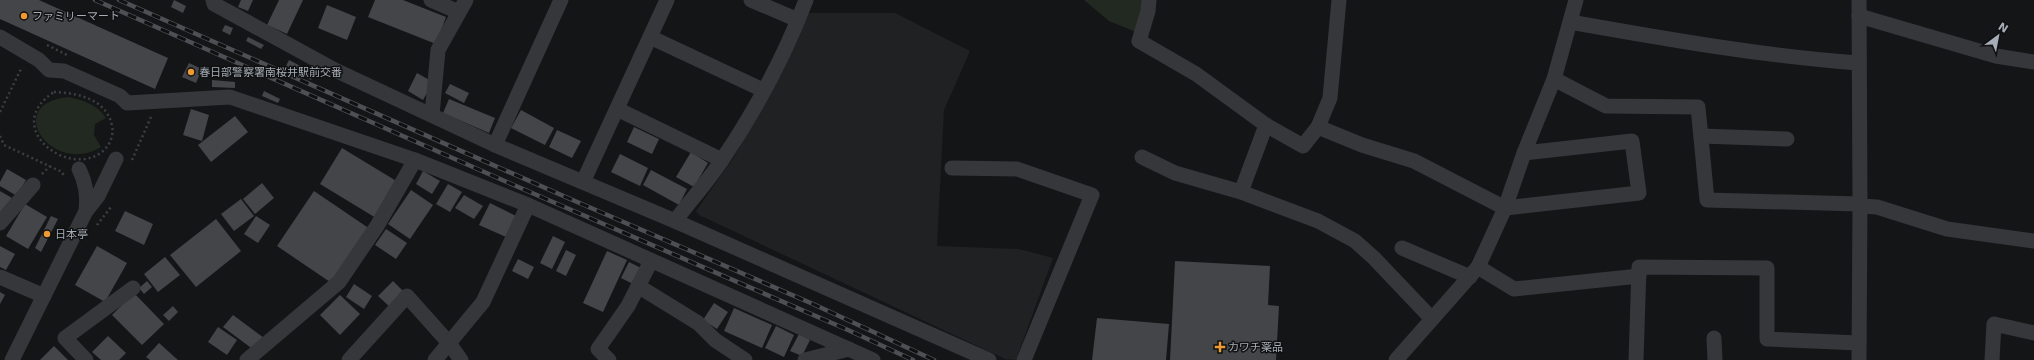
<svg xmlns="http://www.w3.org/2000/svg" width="2034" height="360" font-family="'DejaVu Sans','Noto Sans JP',sans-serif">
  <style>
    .built { fill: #202123 }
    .green { fill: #212921 }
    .building { fill: #434549 }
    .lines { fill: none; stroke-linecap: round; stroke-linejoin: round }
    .path { stroke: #3c3e42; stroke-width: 2.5; stroke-dasharray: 2 3; stroke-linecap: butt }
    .minor { stroke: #35373b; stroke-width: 15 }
    .rail-casing { stroke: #4d4f54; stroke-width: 4.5 }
    .rail { stroke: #0f1011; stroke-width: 3; stroke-dasharray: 9; stroke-linecap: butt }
    .poi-dot { fill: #ef9a34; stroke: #0f1011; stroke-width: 1.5 }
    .labels { text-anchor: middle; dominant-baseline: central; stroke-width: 3; stroke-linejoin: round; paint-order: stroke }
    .poi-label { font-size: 11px; fill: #a6adb6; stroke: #0f1011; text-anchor: start }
  </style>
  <rect width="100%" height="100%" fill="#141516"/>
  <!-- built -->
  <path class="built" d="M 809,13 L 895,13 L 970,51 L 944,110 L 937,246 L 1019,249 L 1053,258 L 1016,360 L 1005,359 L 699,215 L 696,211 L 734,157 L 778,77 Z"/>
  <!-- green -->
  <g class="green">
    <path d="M 1084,0 L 1142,0 L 1144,3 L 1136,32 L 1109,21 Z"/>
    <path d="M 68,97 C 83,100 97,104 106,118 L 95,124 L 94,135 L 101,147 C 53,177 1,104 68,97 Z"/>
  </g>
  <!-- building -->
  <g class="building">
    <path d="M 0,0 L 39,0 L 168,58 L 155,89 L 0,19 Z"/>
    <path d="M 174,0 L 186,6 L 183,13 L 171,7 Z"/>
    <path d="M 241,0 L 253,0 L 248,11 L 238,7 Z"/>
    <path d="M 279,0 L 303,0 L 287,34 L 267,25 Z"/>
    <path d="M 375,0 L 403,0 L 446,17 L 436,44 L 368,17 Z"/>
    <path d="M 327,5 L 356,17 L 347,40 L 318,28 Z"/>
    <path d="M 225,25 L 233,28 L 230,35 L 222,31 Z"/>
    <path d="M 248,37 L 264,45 L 261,49 L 246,41 Z"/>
    <path d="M 289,60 L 314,73 L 311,80 L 286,66 Z"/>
    <path d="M 189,63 L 202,69 L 196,83 L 182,77 Z"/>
    <path d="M 417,73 L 433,82 L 423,100 L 408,91 Z"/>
    <path d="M 212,80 L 235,82 L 235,88 L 212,87 Z"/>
    <path d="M 450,84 L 469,93 L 464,103 L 445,93 Z"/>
    <path d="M 264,91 L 280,99 L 278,103 L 262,96 Z"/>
    <path d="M 449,99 L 495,118 L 489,133 L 443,113 Z"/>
    <path d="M 191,109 L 209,115 L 202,141 L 183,135 Z"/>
    <path d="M 521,110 L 554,128 L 545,145 L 511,128 Z"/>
    <path d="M 235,116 L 248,132 L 211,162 L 198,145 Z"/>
    <path d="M 634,127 L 659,139 L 652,154 L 627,142 Z"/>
    <path d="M 557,130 L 581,141 L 572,158 L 549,147 Z"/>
    <path d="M 342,148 L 398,182 L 376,218 L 320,184 Z"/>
    <path d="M 691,152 L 708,163 L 694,187 L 676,177 Z"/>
    <path d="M 620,154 L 648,168 L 640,186 L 611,172 Z"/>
    <path d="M 7,169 L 26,180 L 17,196 L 0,186 L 0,182 Z"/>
    <path d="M 651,170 L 687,189 L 679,205 L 643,185 Z"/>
    <path d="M 423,171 L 440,181 L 432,194 L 416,184 Z"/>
    <path d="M 262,183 L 274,198 L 255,214 L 243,199 Z"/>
    <path d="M 448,184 L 462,192 L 450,212 L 436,204 Z"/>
    <path d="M 411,190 L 433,205 L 410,239 L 388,224 Z"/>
    <path d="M 0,191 L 12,198 L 0,213 Z"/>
    <path d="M 314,191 L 370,229 L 333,284 L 277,246 Z"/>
    <path d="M 464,195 L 483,206 L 474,219 L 455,208 Z"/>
    <path d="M 241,199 L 254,216 L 234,231 L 221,214 Z"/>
    <path d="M 490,203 L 516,216 L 506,237 L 479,225 Z"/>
    <path d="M 25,204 L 47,217 L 28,249 L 6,236 Z"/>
    <path d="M 125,211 L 153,224 L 144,245 L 115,231 Z"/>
    <path d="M 51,216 L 58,219 L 41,252 L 35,248 Z"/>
    <path d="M 256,216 L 270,225 L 258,243 L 244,234 Z"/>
    <path d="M 216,219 L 241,251 L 196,287 L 170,255 Z"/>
    <path d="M 386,229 L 407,243 L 396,259 L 375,245 Z"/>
    <path d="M 553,236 L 565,242 L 552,269 L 540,263 Z"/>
    <path d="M 0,246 L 15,254 L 6,270 L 0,267 Z"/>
    <path d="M 97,246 L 127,263 L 105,302 L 75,285 Z"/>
    <path d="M 566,250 L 576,255 L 566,276 L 556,271 Z"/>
    <path d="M 607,251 L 627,260 L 603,312 L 583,303 Z"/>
    <path d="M 165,257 L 180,275 L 158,292 L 144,274 Z"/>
    <path d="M 518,259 L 534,267 L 528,279 L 512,271 Z"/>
    <path d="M 1175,261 L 1270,266 L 1268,305 L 1279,306 L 1276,360 L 1170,360 Z"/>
    <path d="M 629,262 L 643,269 L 635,285 L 621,278 Z"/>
    <path d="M 147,281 L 152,287 L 144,294 L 139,288 Z"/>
    <path d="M 393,281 L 405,293 L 391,308 L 378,296 Z"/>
    <path d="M 354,284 L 372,296 L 364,309 L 346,297 Z"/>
    <path d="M 0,292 L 5,295 L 0,304 Z"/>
    <path d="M 134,293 L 164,324 L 142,345 L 112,315 Z"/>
    <path d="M 340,295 L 360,314 L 340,335 L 320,315 Z"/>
    <path d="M 714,303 L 728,312 L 717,329 L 703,320 Z"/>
    <path d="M 173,306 L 178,312 L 169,321 L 163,315 Z"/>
    <path d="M 734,308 L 772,325 L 762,348 L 724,331 Z"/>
    <path d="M 233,315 L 264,338 L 254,350 L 223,327 Z"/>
    <path d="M 1097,318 L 1169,324 L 1166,360 L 1092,360 Z"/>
    <path d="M 776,326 L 794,335 L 784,357 L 765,348 Z"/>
    <path d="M 218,327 L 237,340 L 227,355 L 208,342 Z"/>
    <path d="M 799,334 L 810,340 L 802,356 L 790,351 Z"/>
    <path d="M 108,336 L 126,353 L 119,360 L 101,360 L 92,352 Z"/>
    <path d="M 159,343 L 178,360 L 150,360 L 146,357 Z"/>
    <path d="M 54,346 L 68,360 L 40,360 Z"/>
  </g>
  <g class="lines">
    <!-- path -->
    <g class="path">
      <path d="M 47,45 L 69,56"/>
      <path d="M 54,92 C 78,93 107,99 112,126 C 114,135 110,145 103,151 C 69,180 0,127 54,92 Z"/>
      <path d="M 0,112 L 22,67"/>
      <path d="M 0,136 L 4,145 L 62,172 L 64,176"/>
      <path d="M 132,160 L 151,117"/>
      <path d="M 42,174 L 50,166"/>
      <path d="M 97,225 L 111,207"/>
    </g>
    <!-- minor -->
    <g class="minor">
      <path d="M 213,0 L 214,4 L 335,70 L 495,145 L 675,221 L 989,360"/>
      <path d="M 431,0 L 459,12"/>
      <path d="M 751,0 L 798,20"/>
      <path d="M 1149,0 L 1148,11 L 1139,41 L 1196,74 L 1266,125 L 1303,146 L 1318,127 L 1362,145 L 1414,161 L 1505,208 L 1639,193 L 1632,141 L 1524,153"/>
      <path d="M 1859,0 L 1860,204 L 1859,360"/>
      <path d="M 1859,16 L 1996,56 L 2034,62"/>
      <path d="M 1570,22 C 1666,39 1762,56 1859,63"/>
      <path d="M 0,37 L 39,60 L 49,70 L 64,71 L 120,96 L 127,103 L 230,97 L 415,160 L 528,205 L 873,360"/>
      <path d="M 650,37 L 763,90"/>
      <path d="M 1554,79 L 1606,106 L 1698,107 L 1707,200 L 1860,204"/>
      <path d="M 617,109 L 722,160"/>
      <path d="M 432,115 L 438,50 L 466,0"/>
      <path d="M 1318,127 L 1330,98 L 1339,0"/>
      <path d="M 1701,136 L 1787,139"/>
      <path d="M 495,145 L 561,0"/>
      <path d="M 1142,157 L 1175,173 L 1241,192 L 1318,221 L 1355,241 L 1374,258 L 1432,319"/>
      <path d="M 952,168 L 1017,169 L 1092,195 L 1024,360"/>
      <path d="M 79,169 C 86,183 88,196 86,211"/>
      <path d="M 583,182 L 667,0"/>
      <path d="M 1241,192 L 1266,125"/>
      <path d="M 1860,206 L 1877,207 L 1947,229 L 2034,241"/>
      <path d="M 675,221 C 691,200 708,181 722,160 C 755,111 785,55 806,0"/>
      <path d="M 0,223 L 33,185"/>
      <path d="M 1402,248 L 1470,277"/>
      <path d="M 1478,267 L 1514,289 L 1639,276"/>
      <path d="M 0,277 L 44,296"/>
      <path d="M 638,286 L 698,323 L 715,340 L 745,360"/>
      <path d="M 1714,338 L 1715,360"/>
      <path d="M 12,360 L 86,211 L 98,196 L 116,159"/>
      <path d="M 86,360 L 65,338 L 133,288"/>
      <path d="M 247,360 L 339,282 L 377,226 L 415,160"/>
      <path d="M 349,360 L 407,296 L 449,343 L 461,360"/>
      <path d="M 435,360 L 483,302 L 528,205"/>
      <path d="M 609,360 L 598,349 L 628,306 L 651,261"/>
      <path d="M 805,360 L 849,349"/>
      <path d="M 1396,360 L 1478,267 L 1505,208 L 1524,153 L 1554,79 L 1576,0"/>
      <path d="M 1636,360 L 1639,267 L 1767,268 L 1767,339 L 1859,343"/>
      <path d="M 1992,360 L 1994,324 L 2034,333"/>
    </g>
    <!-- rail casing -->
    <g class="rail-casing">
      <g id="rail">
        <path d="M 95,0 L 516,186 L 848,330 L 913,360"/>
        <path d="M 119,0 L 568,198 L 813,304 L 934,360"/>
      </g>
    </g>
    <!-- rail -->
    <use href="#rail" class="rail"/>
  </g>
  <!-- markers -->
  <g class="poi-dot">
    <circle cx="24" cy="16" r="4"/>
    <circle cx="191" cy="72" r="4"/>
    <circle cx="47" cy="234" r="4"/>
    <path d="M1218 341h4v4h4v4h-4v4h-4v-4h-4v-4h4z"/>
  </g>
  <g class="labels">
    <!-- poi labels -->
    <g class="poi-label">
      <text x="32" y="16">ファミリーマート</text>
      <text x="199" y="72">春日部警察署南桜井駅前交番</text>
      <text x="55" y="234">日本亭</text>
      <text x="1228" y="347">カワチ薬品</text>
    </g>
  </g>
  <!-- north arrow -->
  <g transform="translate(1998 36) rotate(32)" stroke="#0f1011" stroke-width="3" paint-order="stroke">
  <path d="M0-3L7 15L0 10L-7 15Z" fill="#a6adb6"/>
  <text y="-6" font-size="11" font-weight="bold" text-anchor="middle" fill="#a6adb6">N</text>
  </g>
</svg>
